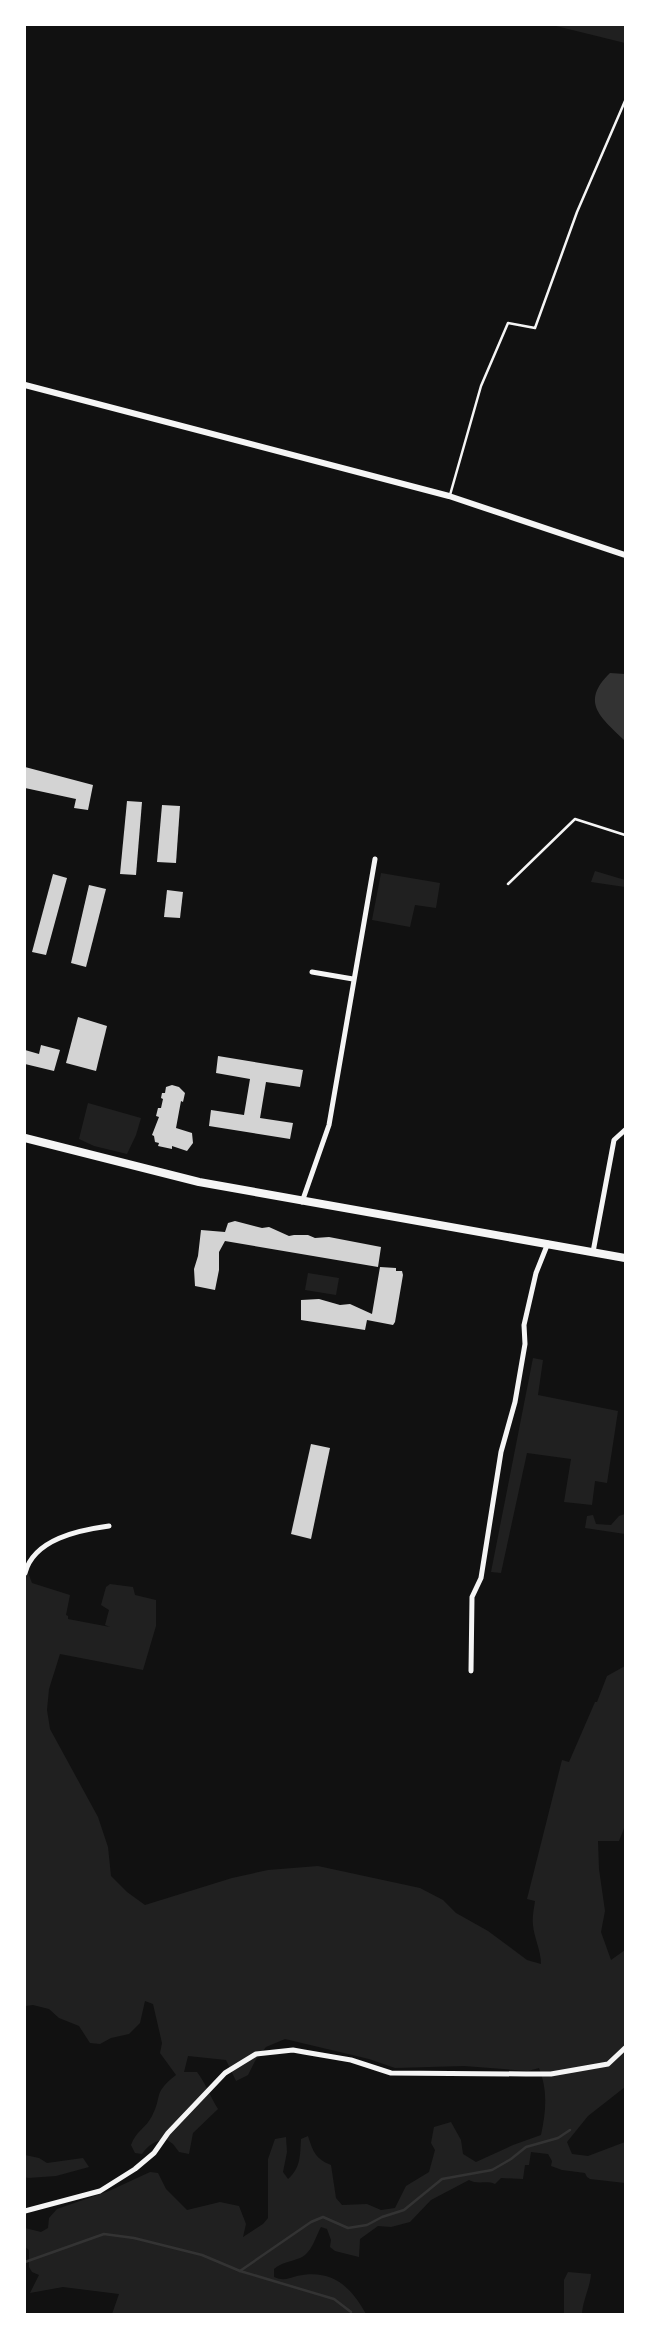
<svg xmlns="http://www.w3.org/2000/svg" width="650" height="2339" font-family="'Sofia Sans Condensed',sans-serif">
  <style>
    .green { fill: #202020 }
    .water { fill: #333 }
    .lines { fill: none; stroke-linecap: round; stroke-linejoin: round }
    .stream { stroke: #333; stroke-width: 2.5 }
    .building { fill: #d3d3d3 }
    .service { stroke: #f5f5f5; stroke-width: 2.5 }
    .minor { stroke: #f5f5f5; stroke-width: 5 }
    .tertiary { stroke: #f5f5f5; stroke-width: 6 }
    .primary { stroke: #f5f5f5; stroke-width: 8 }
  </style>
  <rect width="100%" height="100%" fill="#111"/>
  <!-- green -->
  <g class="green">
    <path d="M 552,25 L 625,25 L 625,43 Z"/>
    <path d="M 595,871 L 625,880 L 625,887 L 591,882 Z"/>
    <path d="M 381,873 L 440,883 L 436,908 L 415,905 L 410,927 L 372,920 Z"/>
    <path d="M 88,1103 L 141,1118 L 136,1135 L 127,1154 L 94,1146 L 79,1139 Z"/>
    <path d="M 308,1273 L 339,1278 L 336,1295 L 305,1290 Z"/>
    <path d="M 533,1358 L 543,1360 L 538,1395 L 618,1411 L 607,1483 L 595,1481 L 592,1505 L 564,1502 L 571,1459 L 527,1453 L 501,1573 L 491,1572 Z"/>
    <path d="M 625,1514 L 625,1534 L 585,1528 L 587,1516 L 593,1515 L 596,1524 L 611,1525 L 619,1516 Z"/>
    <path d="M 25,1565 L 32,1583 L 70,1595 L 66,1615 L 68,1616 L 68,1619 L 110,1627 L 105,1625 L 109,1610 L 101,1605 L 106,1587 L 110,1584 L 133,1587 L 135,1595 L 156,1600 L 156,1626 L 143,1670 L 60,1654 L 49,1689 L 47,1710 L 50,1729 L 98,1817 L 108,1847 L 111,1876 L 127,1892 L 145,1905 L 232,1878 L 268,1870 L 318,1866 L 420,1888 L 443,1900 L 456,1913 L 488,1931 L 527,1960 L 541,1964 C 541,1950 534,1938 533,1925 C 532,1916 534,1909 535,1901 L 527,1899 L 562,1760 L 569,1762 L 595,1702 L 597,1702 L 607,1676 L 625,1666 L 625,1826 L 619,1841 L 598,1841 L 599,1869 L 605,1911 L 601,1932 L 611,1960 L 625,1950 L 625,2087 L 588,2116 L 567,2142 L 572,2154 L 588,2156 L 625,2142 L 625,2183 L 590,2179 L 587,2177 L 585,2173 L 562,2170 L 551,2166 L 552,2161 L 548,2154 L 531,2152 L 529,2165 L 525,2165 L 523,2179 L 501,2178 L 495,2184 C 486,2180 478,2185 469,2180 L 431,2200 L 410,2222 L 391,2227 L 378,2226 L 360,2239 L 359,2257 L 335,2251 L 330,2247 L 331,2240 L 327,2229 L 321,2227 C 315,2238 312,2253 300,2258 C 290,2262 282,2262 274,2269 L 274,2277 C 283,2281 287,2279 297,2276 C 331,2269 350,2285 366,2314 L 112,2314 L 119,2294 L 63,2287 L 30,2293 L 39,2275 L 32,2272 L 29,2267 L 29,2250 L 25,2247 L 25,2228 L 41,2232 L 48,2228 L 49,2218 L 57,2209 L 109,2191 L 150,2172 L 158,2173 L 166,2189 L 187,2210 L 220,2202 L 239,2206 L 246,2224 L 243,2237 L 263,2224 L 268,2218 L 268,2159 L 275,2139 L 286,2137 L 287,2152 L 283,2172 L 288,2179 C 301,2168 300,2155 301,2139 L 308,2136 C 313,2152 316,2159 331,2165 L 336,2198 L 342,2205 L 367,2204 L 381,2210 L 395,2208 L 406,2186 L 429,2172 L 435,2150 L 431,2143 L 434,2127 L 451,2122 L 461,2140 L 463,2154 L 476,2162 L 513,2145 L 541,2135 C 546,2111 548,2091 539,2068 L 528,2071 L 464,2066 L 395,2068 L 369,2059 L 285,2039 L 266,2047 L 255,2061 L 248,2075 L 236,2081 L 226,2060 L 188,2056 L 184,2072 L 197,2072 C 206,2084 210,2096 218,2109 L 193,2133 L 189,2154 L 179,2152 L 173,2144 L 166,2139 C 155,2141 148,2145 142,2154 L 135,2153 L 131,2145 C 136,2131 146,2128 152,2116 C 163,2095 152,2094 176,2075 L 160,2053 L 162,2043 L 153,2004 L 145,2001 L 140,2023 L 129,2034 L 111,2038 L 100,2044 L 90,2043 L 79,2026 L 59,2018 L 49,2009 L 33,2005 L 25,2006 Z"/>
    <path d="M 25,2155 L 39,2158 L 47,2163 L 83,2158 L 89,2167 L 56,2176 L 28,2178 L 25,2177 Z"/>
    <path d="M 568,2272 L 591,2274 C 590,2288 583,2299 582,2314 L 564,2314 L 564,2280 Z"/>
  </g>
  <!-- water -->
  <path class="water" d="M 610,673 L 625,674 L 625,741 C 602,718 579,703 610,673 Z"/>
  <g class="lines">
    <!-- stream -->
    <g class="stream">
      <path d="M 25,2262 L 104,2234 L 134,2238 L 202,2255 L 240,2271 L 334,2299 L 351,2312"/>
      <path d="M 240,2271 L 311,2222 L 323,2217 L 348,2228 L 367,2225 L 382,2217 L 404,2210 L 442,2179 L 492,2170 L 511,2159 L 526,2147 L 558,2138 L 570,2130"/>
    </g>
  </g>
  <!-- building -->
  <g class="building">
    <path d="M 25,767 L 93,785 L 88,810 L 74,808 L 76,799 L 25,788 Z"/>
    <path d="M 127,801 L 142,802 L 136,875 L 120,874 Z"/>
    <path d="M 162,805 L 180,806 L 176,863 L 157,862 Z"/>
    <path d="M 53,874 L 67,878 L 46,955 L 32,952 Z"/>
    <path d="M 89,885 L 106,889 L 86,967 L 71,963 Z"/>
    <path d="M 167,890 L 183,892 L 180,918 L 164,917 Z"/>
    <path d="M 78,1017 L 107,1026 L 96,1071 L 66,1063 Z"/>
    <path d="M 41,1045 L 60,1050 L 54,1071 L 25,1064 L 25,1050 L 39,1054 Z"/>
    <path d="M 218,1056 L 303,1070 L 300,1087 L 266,1082 L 260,1118 L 293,1123 L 290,1139 L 209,1126 L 211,1110 L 244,1115 L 250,1079 L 216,1073 Z"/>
    <path d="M 172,1085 L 179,1087 L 185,1093 L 183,1102 L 181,1101 L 176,1128 L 192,1133 L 193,1143 L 187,1151 L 172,1146 L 172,1149 L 158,1146 L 159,1143 L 155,1142 L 154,1136 L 152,1135 L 159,1117 L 156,1116 L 158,1108 L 161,1108 L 163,1099 L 161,1098 L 162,1093 L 165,1093 L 166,1087 Z"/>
    <path d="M 235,1221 L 262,1228 L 269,1227 L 289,1236 L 294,1235 L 308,1235 L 315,1238 L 329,1237 L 381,1247 L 378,1267 L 225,1241 L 219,1252 L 219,1270 L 215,1290 L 195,1286 L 194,1269 L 198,1256 L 201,1230 L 225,1232 L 228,1223 Z"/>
    <path d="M 380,1267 L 396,1268 L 396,1271 L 402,1271 L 403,1275 L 395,1322 L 393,1325 L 367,1320 L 365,1330 L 301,1320 L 301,1300 L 319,1299 L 340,1305 L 350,1304 L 372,1314 Z"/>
    <path d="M 311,1444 L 330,1448 L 311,1539 L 291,1534 Z"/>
  </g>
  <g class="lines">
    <!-- service -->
    <g class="service">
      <path d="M 450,495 L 481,386 L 508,323 L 535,328 L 577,212 L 625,101"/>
      <path d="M 508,884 L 575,819 L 625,835"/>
    </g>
    <!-- minor -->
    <g class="minor">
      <path d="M 312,972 L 353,979"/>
      <path d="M 302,1202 L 329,1125 L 375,859"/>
      <path d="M 593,1252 L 614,1140 L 625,1130"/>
      <path d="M 25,1573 C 34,1539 79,1530 109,1526"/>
      <path d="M 471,1671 L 472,1597 L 481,1578 L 501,1452 L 515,1402 L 525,1344 L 524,1325 L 536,1273 L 548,1243"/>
      <path d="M 25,2211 L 100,2191 L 135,2169 L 154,2153 L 168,2133 L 225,2073 L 256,2054 L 293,2050 L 304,2052 L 351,2060 L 391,2073 L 526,2074 L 551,2074 L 608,2064 L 625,2048"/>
    </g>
    <!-- tertiary -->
    <path class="tertiary" d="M 25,385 L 449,496 L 625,555"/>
    <!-- primary -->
    <path class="primary" d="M 25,1138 L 199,1182 L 625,1258"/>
  </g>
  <!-- border -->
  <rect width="650" height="2339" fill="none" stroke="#ffffff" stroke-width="52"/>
</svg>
